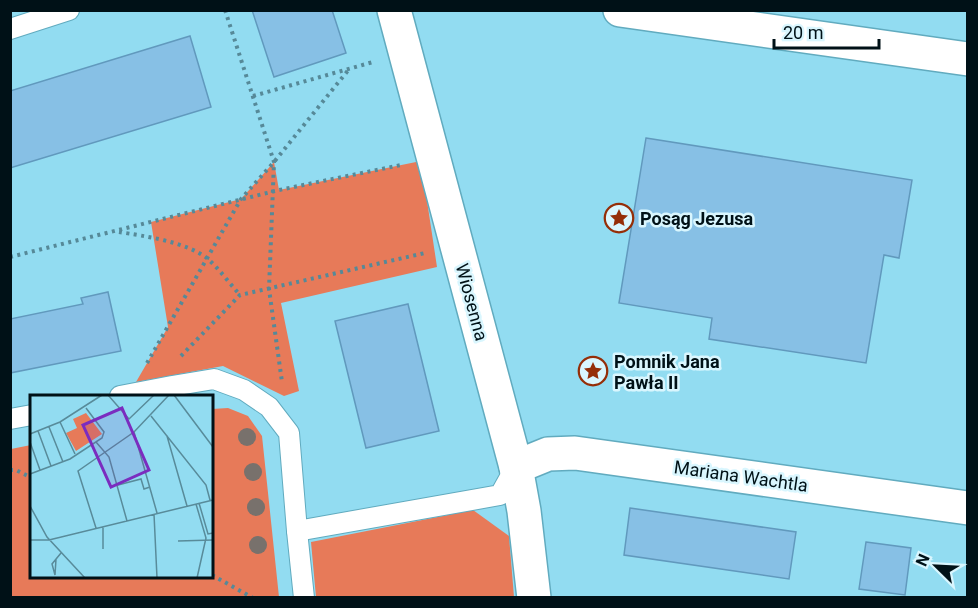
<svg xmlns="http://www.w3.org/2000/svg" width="978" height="608" font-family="Roboto,sans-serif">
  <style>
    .green { fill: #e77a59 }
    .building { fill: #87c0e5; stroke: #6199bd; stroke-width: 1.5 }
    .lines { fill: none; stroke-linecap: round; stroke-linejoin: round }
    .lane-casing { stroke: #61abbf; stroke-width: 22 }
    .street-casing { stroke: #61abbf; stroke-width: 36 }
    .path { stroke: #568998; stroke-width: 4; stroke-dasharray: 3 4.5; stroke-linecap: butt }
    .lane { stroke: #fff; stroke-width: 20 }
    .street { stroke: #fff; stroke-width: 33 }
    .tree { fill: #78716c }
    .labels { text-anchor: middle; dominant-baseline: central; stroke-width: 5; stroke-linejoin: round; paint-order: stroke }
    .poi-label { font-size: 18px; font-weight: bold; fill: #001117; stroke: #d9f6fe; text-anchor: start }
    .street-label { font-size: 18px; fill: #001117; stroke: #d9f6fe }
    .inset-road { fill: none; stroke: #588b9a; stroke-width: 1.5 }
    .view { fill: #7b2cbf; fill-opacity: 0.15; stroke: #7b2cbf; stroke-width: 3 }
    .inset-edge { fill: none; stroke: #001117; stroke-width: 3 }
  </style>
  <rect width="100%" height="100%" fill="#92dcf1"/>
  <!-- green -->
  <g class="green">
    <path d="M 421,161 L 437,267 L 281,303 L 299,391 L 284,396 L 223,366 L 136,382 L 168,327 L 151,222 L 241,199 L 274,162 L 279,190 Z"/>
    <path d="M 228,408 L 248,416 L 262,436 L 279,597 L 11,597 L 11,449 L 31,445 L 32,576 L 212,576 L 212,409 Z"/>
    <path d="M 473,510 L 509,536 L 514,597 L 316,597 L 311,542 Z"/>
  </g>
  <!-- building -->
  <g class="building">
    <path d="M 252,10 L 332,10 L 346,53 L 274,77 Z"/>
    <path d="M 190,36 L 211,107 L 10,168 L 10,91 Z"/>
    <path d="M 646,138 L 912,180 L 899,258 L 884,255 L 866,363 L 709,339 L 712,318 L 619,303 Z"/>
    <path d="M 108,292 L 121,351 L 10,373 L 10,319 L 83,304 L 81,298 Z"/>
    <path d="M 408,304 L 439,431 L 366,448 L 335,321 Z"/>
    <path d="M 630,508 L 796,532 L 789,579 L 624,555 Z"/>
    <path d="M 866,542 L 911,548 L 905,595 L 859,589 Z"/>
  </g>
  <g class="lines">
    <!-- lane casing -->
    <g class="lane-casing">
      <g id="lane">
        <path d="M 10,29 L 69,10"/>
        <path d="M 120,396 L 172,386 L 214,379 L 244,390 L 269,407 L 289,433 L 297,531 L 304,598"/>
        <path d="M 10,419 L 32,415"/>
        <path d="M 297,531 L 500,495 L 515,468"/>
      </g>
    </g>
    <!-- street casing -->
    <g class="street-casing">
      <g id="street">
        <path d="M 394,10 L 516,467 L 524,511 L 534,598"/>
        <path d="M 620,10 L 968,59"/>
        <path d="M 516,467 L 548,454 L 575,453 L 968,508"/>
      </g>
    </g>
    <!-- path -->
    <g class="path">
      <path d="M 225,10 L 274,162 L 269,289 L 282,382"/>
      <path d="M 253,96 L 373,62"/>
      <path d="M 119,232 C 144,236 189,242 209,260 C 220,270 230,284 240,295"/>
      <path d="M 10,257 L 279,190 L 401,165"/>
      <path d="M 181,356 L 240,295 L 425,253"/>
      <path d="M 147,363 L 241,199 L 274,162 L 350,68"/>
      <path d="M 10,470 L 16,470 L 32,478"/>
      <path d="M 212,575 L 253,598"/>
    </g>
    <!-- lane -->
    <use href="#lane" class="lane"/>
    <!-- street -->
    <use href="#street" class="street"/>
  </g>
  <!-- trees -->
  <g class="tree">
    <circle cx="247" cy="437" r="9"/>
    <circle cx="253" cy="472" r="9"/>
    <circle cx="256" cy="507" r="9"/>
    <circle cx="258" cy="545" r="9"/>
  </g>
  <!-- icons -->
  <defs>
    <g id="sight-ring" transform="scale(1.5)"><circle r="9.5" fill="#d9f6fe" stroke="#952e08" stroke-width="1.5"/><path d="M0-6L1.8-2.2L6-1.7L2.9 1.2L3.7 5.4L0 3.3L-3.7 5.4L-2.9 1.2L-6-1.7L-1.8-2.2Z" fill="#952e08"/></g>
  </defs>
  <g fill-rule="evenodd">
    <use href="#sight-ring" x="619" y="218"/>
    <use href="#sight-ring" x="593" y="371"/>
  </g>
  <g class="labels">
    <!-- poi labels -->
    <g class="poi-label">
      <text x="640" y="218">Posąg Jezusa</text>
      <text x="614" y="361">Pomnik Jana<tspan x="614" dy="21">Pawła II</tspan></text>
    </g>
    <!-- street labels -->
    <g class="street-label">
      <text transform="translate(472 302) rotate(75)">Wiosenna</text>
      <text transform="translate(741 476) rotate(8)">Mariana Wachtla</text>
    </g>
  </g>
  <!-- overview -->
  <g transform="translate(30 395)">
    <rect width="183" height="183" fill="#92dcf1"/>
    <path d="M 56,18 L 72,39 L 46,56 L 36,38 L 47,33 L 43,24 Z" fill="#e77a59"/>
    <path class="inset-road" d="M 78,0 L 99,24 L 124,0M 144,0 L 183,52M 121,21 L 176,90 L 180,105M 30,27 L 45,59M 19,32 L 33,67M 8,36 L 21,71M 104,37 L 127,118M 0,39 L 30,27 L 72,0M 137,41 L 157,111M 0,47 L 10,75M 66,47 L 79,62 L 97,126M 0,79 L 40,64 L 72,43 L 74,37 L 56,13M 88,90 L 111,84 L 114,94 L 120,92M 169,108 L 178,139 L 183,138M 166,109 L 176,143 L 167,183M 0,111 L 17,142 L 55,183M 124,119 L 127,183M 66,133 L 48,76 L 104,37 L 139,0M 0,145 L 19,145 L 183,105M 148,146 L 183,145M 73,154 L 73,132M 26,164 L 25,180 L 22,169 L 31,158"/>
    <path class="view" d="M 92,13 L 119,75 L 81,92 L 53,30 Z"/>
    <rect width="183" height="183" class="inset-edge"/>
  </g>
  <!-- border -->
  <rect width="978" height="608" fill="none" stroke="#001117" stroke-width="24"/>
  <!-- north arrow -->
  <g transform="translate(936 566) rotate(294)" stroke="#d9f6fe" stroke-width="4.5" paint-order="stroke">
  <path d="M0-4.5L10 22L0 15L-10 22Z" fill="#001117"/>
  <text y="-9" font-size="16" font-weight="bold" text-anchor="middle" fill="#001117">N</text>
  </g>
  <!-- scale -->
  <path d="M774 39v9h105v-9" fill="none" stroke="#001117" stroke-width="3"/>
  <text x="783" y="39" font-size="18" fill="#001117" stroke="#d9f6fe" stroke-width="4.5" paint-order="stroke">20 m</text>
</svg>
